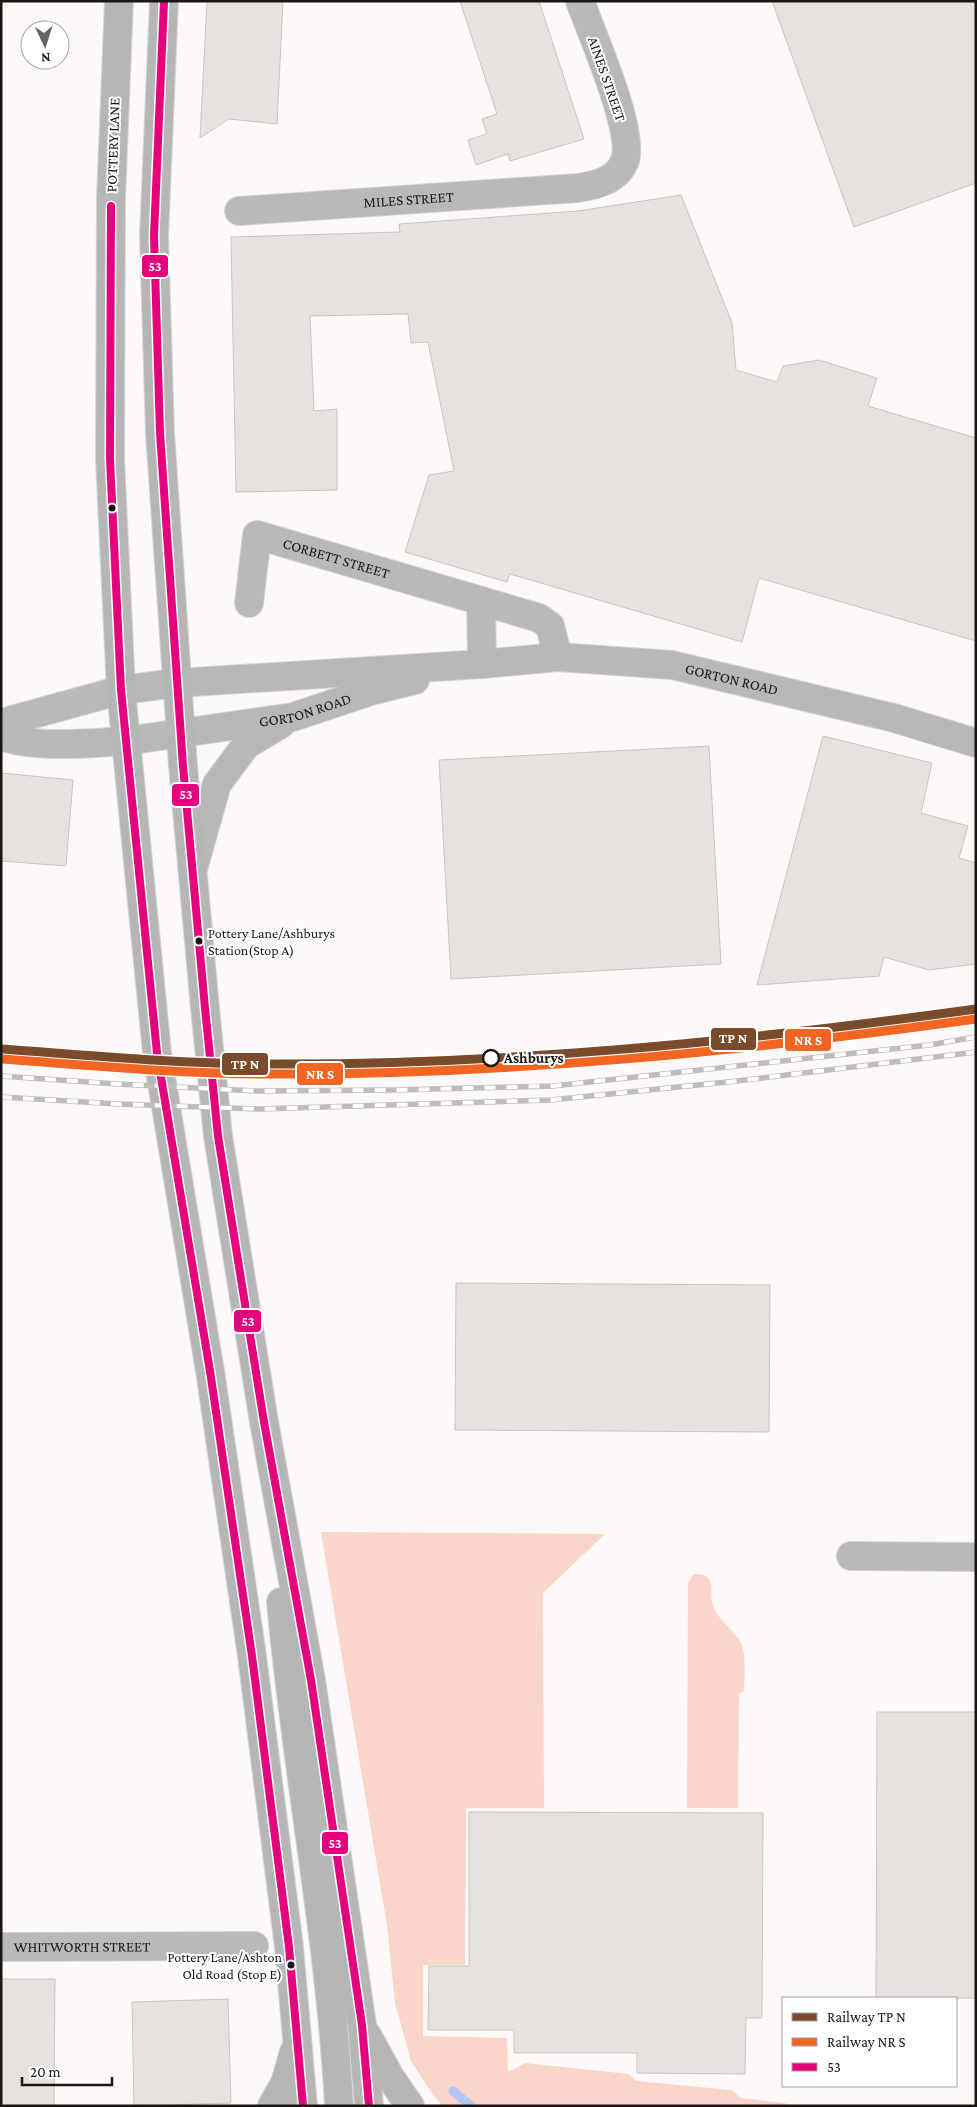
<svg xmlns="http://www.w3.org/2000/svg" width="977" height="2107" font-family="'Crimson Pro',serif">
  <style>
    .green { fill: #fad6c8 }
    .lines { fill: none; stroke-linecap: round; stroke-linejoin: round }
    .stream { stroke: #b2c7f6; stroke-width: 9 }
    .building { fill: #e6e2e0; stroke: #c8c4c3 }
    .street-casing { stroke: #d7d5d4; stroke-width: 30 }
    .secondary-casing { stroke: #d7d5d4; stroke-width: 30 }
    .highway-casing { stroke: #d7d5d4; stroke-width: 30 }
    .street { stroke: #b9b8ba; stroke-width: 28 }
    .secondary { stroke: #b8b8b8; stroke-width: 28 }
    .highway { stroke: #b7b6b7; stroke-width: 28 }
    .rail-casing { stroke: #bfbdbc; stroke-width: 5.5 }
    .rail { stroke: #fff; stroke-width: 4; stroke-dasharray: 11; stroke-linecap: butt }
    .bus-1-casing { stroke: #fff; stroke-width: 11 }
    .bus-1 { stroke: #e5007d; stroke-width: 8 }
    .rail-1-casing { stroke: #fff; stroke-width: 12 }
    .rail-2-casing { stroke: #fff; stroke-width: 12 }
    .rail-1 { stroke: #7a4b2a; stroke-width: 9 }
    .rail-2 { stroke: #f26522; stroke-width: 9 }
    .bus-dot { fill: #1a1614; stroke: #fff; stroke-width: 2 }
    .stop-dot { fill: #fff; stroke: #1a1614; stroke-width: 2.5 }
    .labels { text-anchor: middle; dominant-baseline: central; stroke-width: 4; stroke-linejoin: round; paint-order: stroke }
    .bus-label { font-size: 14px; fill: #1a1614; stroke: #fff; text-anchor: start }
    .street-label { font-size: 15px; fill: #1a1614; stroke: #fff }
    .stop-label { font-size: 15px; font-weight: bold; fill: #1a1614; stroke: #fff; text-anchor: start }
    .line-badge { stroke: #fff; stroke-width: 2 }
    .badge-label { font-size: 14px; text-anchor: middle; font-weight: bold; fill: #fff }
  </style>
  <rect width="100%" height="100%" fill="#fcf9f8"/>
  <!-- green -->
  <g class="green">
    <path d="M 321,1532 L 605,1534 L 543,1593 L 544,1808 L 466,1808 L 465,1965 L 423,1965 L 423,2036 L 507,2038 L 508,2072 L 525,2063 L 629,2074 L 637,2081 L 731,2090 L 741,2098 L 785,2103 L 788,2106 L 443,2106 L 433,2095 L 411,2061 L 395,2003 L 387,1925 Z"/>
    <path d="M 694,1574 C 720,1574 707,1593 714,1608 C 719,1620 731,1628 738,1638 C 748,1653 744,1674 744,1691 L 739,1694 L 738,1808 L 687,1808 L 688,1583 Z"/>
  </g>
  <g class="lines">
    <!-- stream -->
    <path class="stream" d="M 453,2091 L 471,2106"/>
  </g>
  <!-- building -->
  <g class="building">
    <path d="M 207,1 L 283,1 L 277,124 L 229,119 L 200,138 Z"/>
    <path d="M 460,1 L 539,1 L 584,139 L 510,161 L 508,154 L 476,165 L 468,140 L 487,134 L 482,119 L 497,114 Z"/>
    <path d="M 772,1 L 976,1 L 976,183 L 854,227 Z"/>
    <path d="M 681,195 L 732,323 L 736,370 L 777,382 L 783,366 L 819,360 L 877,378 L 868,406 L 976,438 L 976,641 L 759,578 L 742,642 L 510,574 L 507,582 L 405,552 L 429,475 L 454,471 L 428,342 L 411,343 L 408,314 L 310,316 L 314,411 L 337,409 L 337,490 L 236,492 L 231,237 L 400,232 L 399,224 L 578,211 Z"/>
    <path d="M 823,736 L 932,763 L 921,813 L 968,826 L 959,858 L 976,863 L 976,964 L 929,970 L 884,957 L 879,976 L 757,985 Z"/>
    <path d="M 709,746 L 721,964 L 451,979 L 439,760 Z"/>
    <path d="M 1,773 L 73,780 L 66,866 L 1,861 Z"/>
    <path d="M 456,1283 L 770,1285 L 769,1432 L 455,1430 Z"/>
    <path d="M 877,1712 L 976,1712 L 976,1998 L 876,1998 Z"/>
    <path d="M 469,1812 L 763,1813 L 762,2018 L 746,2018 L 745,2074 L 637,2073 L 637,2053 L 514,2053 L 514,2030 L 428,2030 L 429,1966 L 469,1966 Z"/>
    <path d="M 1,1979 L 55,1979 L 54,2106 L 1,2106 Z"/>
    <path d="M 228,1999 L 231,2103 L 134,2106 L 132,2002 Z"/>
  </g>
  <g class="lines">
    <!-- street casing -->
    <g class="street-casing">
      <g id="street">
        <path id="s1" d="M 239,211 L 578,188 C 597,185 618,180 625,160 C 635,131 591,32 580,1"/>
        <path d="M 481,601 L 482,664"/>
        <path id="s2" d="M 249,603 L 257,535 L 539,618 L 550,626 L 558,657"/>
        <path d="M 1,725 L 12,720 L 121,690"/>
        <path d="M 1,736 C 35,749 90,743 126,741"/>
        <path d="M 851,1556 L 976,1557"/>
        <path id="s3" d="M 1,1947 L 254,1946"/>
      </g>
    </g>
    <!-- secondary casing -->
    <g class="secondary-casing">
      <g id="secondary">
        <path id="s4" d="M 121,690 L 177,683 L 482,664 L 558,657 L 672,665 L 894,718 L 976,743"/>
        <path id="s5" d="M 126,741 L 293,717 L 371,691 L 415,680"/>
        <path d="M 193,869 L 217,784 L 246,745 L 281,724"/>
      </g>
    </g>
    <!-- highway casing -->
    <g class="highway-casing">
      <g id="highway">
        <path d="M 119,1 L 111,198 L 110,459 L 121,690 L 157,1053 L 210,1371 L 252,1656 L 289,1947 L 303,2106"/>
        <path d="M 164,1 L 154,236 L 160,433 L 183,766 L 205,1008 L 218,1136 L 264,1422 L 311,1680 L 362,2025 L 369,2106"/>
        <path d="M 281,1602 C 296,1770 330,1937 339,2106"/>
        <path d="M 367,2035 L 390,2077 L 410,2106"/>
        <path d="M 272,2106 L 285,2083 L 294,2052"/>
      </g>
    </g>
    <!-- street -->
    <use href="#street" class="street"/>
    <!-- secondary -->
    <use href="#secondary" class="secondary"/>
    <!-- highway -->
    <use href="#highway" class="highway"/>
    <!-- rail casing -->
    <g class="rail-casing">
      <g id="rail">
        <path d="M 1,1076 L 117,1084 L 258,1091 L 395,1090 L 553,1086 L 929,1045 L 976,1037"/>
        <path d="M 1,1097 L 118,1104 L 259,1109 L 551,1100 L 737,1081 L 976,1052"/>
      </g>
    </g>
    <!-- rail -->
    <use href="#rail" class="rail"/>
    <!-- bus-1 casing -->
    <g class="bus-1-casing">
      <g id="bus-1">
        <path d="M 164,1 L 154,236 L 160,433 L 183,766 L 205,1008 L 218,1136 L 264,1422 L 311,1680 L 362,2025 L 369,2106"/>
        <path d="M 111,206 L 110,459 L 121,690 L 157,1053 L 210,1371 L 252,1656 L 289,1947 L 303,2106"/>
      </g>
    </g>
    <!-- bus-1 -->
    <use href="#bus-1" class="bus-1"/>
    <!-- rail-1 casing -->
    <g class="rail-1-casing">
      <path id="rail-1" d="M 1,1049 C 86,1055 171,1063 256,1064 C 498,1066 737,1042 976,1009"/>
    </g>
    <!-- rail-2 casing -->
    <g class="rail-2-casing">
      <path id="rail-2" d="M 1,1059 C 86,1065 171,1073 256,1074 C 498,1076 737,1052 976,1019"/>
    </g>
    <!-- rail-1 -->
    <use href="#rail-1" class="rail-1"/>
    <!-- rail-2 -->
    <use href="#rail-2" class="rail-2"/>
  </g>
  <!-- markers -->
  <g class="bus-dot">
    <circle cx="112" cy="508" r="4.5"/>
    <circle cx="199" cy="941" r="4.5"/>
    <circle cx="291" cy="1965" r="4.5"/>
  </g>
  <circle class="stop-dot" cx="491" cy="1058" r="8"/>
  <g class="labels">
    <!-- bus labels -->
    <g class="bus-label">
      <text x="208" y="933">Pottery Lane/Ashburys<tspan x="208" dy="17">Station(Stop A)</tspan></text>
      <text x="282" y="1957" text-anchor="end">Pottery Lane/Ashton<tspan x="282" dy="17">Old Road (Stop E)</tspan></text>
    </g>
    <!-- street labels -->
    <g class="street-label">
      <text transform="translate(607 79) rotate(71)">AINES STREET</text>
      <text transform="translate(113 145) rotate(-88)">POTTERY LANE</text>
      <text stroke="none"><textPath href="#s1" startOffset="170">MILES STREET</textPath></text>
      <text stroke="none"><textPath href="#s2" startOffset="151">CORBETT STREET</textPath></text>
      <text stroke="none"><textPath href="#s4" startOffset="614">GORTON ROAD</textPath></text>
      <text stroke="none"><textPath href="#s5" startOffset="182">GORTON ROAD</textPath></text>
      <text stroke="none"><textPath href="#s3" startOffset="81">WHITWORTH STREET</textPath></text>
    </g>
    <!-- stop labels -->
    <g class="stop-label">
      <text x="504" y="1058">Ashburys</text>
    </g>
  </g>
  <g class="line-badge">
    <rect x="141" y="254" width="28" height="24" rx="5" fill="#e5007d"/>
    <rect x="171" y="783" width="29" height="24" rx="5" fill="#e5007d"/>
    <rect x="710" y="1027" width="47" height="24" rx="5" fill="#7a4b2a"/>
    <rect x="784" y="1028" width="48" height="24" rx="5" fill="#f26522"/>
    <rect x="221" y="1052" width="48" height="24" rx="5" fill="#7a4b2a"/>
    <rect x="296" y="1062" width="48" height="24" rx="5" fill="#f26522"/>
    <rect x="233" y="1309" width="29" height="24" rx="5" fill="#e5007d"/>
    <rect x="321" y="1831" width="28" height="24" rx="5" fill="#e5007d"/>
  </g>
  <g class="badge-label">
    <text x="155" y="271">53</text>
    <text x="186" y="799">53</text>
    <text x="733" y="1043">TP N</text>
    <text x="808" y="1045">NR S</text>
    <text x="245" y="1069">TP N</text>
    <text x="320" y="1079">NR S</text>
    <text x="248" y="1326">53</text>
    <text x="335" y="1848">53</text>
  </g>
  <!-- border -->
  <rect width="977" height="2107" fill="none" stroke="#1a1614" stroke-width="5"/>
  <!-- legend -->
  <rect x="782" y="1997" width="175" height="90" fill="#ffffff" stroke="#a3a2a1"/>
  <rect x="792" y="2013" width="25" height="8" fill="#7a4b2a" stroke="#a3a2a1"/>
  <text x="827" y="2022" font-size="15" fill="#1a1614">Railway TP N</text>
  <rect x="792" y="2038" width="25" height="8" fill="#f26522" stroke="#a3a2a1"/>
  <text x="827" y="2047" font-size="15" fill="#1a1614">Railway NR S</text>
  <rect x="792" y="2063" width="25" height="8" fill="#e5007d" stroke="#a3a2a1"/>
  <text x="827" y="2072" font-size="15" fill="#1a1614">53</text>
  <!-- north arrow -->
  <g transform="translate(45 45) rotate(176)"><circle r="24" fill="#ffffff" stroke="#a3a2a1"/>
  <path d="M0-4L9 19L0 12L-9 19Z" fill="#696564"/>
  <text y="-8" font-size="14" font-weight="bold" text-anchor="middle" fill="#1a1614">N</text>
  </g>
  <!-- scale -->
  <path d="M22 2077v8h90v-8" fill="none" stroke="#1a1614" stroke-width="2.5"/>
  <text x="30" y="2077" font-size="15" fill="#1a1614" stroke="#ffffff" stroke-width="4" paint-order="stroke">20 m</text>
</svg>
